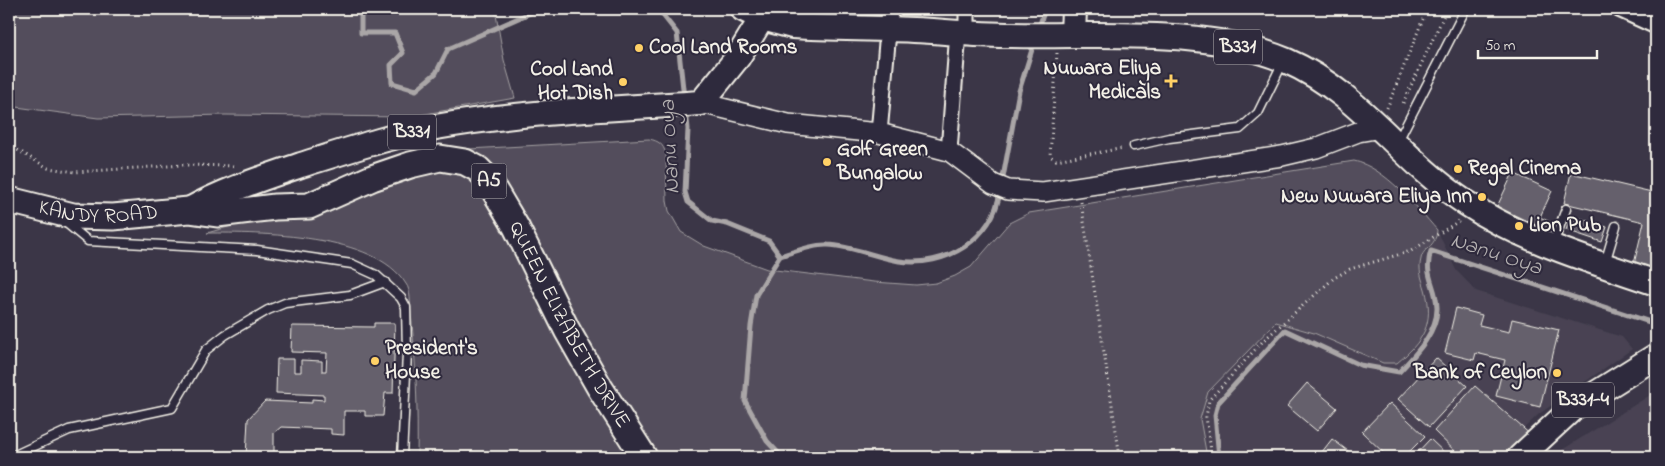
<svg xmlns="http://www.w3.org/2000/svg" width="1665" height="466" font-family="'Indie Flower',sans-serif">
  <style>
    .built { fill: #484352 }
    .green { fill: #534e5c; stroke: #a4a0a2 }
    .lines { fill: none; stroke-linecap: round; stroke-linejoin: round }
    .stream { stroke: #aaa6a7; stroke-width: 5 }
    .building { fill: #65616c; stroke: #f4f1e8 }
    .service-casing { stroke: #f4f1e8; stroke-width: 11 }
    .minor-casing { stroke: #f4f1e8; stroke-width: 19 }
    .tertiary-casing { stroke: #f4f1e8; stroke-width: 22 }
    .primary-casing { stroke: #f4f1e8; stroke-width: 28 }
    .trunk-casing { stroke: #f4f1e8; stroke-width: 29 }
    .path { stroke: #f4f1e8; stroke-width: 3; stroke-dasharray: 1 4; stroke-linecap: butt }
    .service { stroke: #2f2a3d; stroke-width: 8 }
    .minor { stroke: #2f2a3d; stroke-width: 15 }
    .tertiary { stroke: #2f2a3d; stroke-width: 19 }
    .primary { stroke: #2f2a3d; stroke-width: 24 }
    .trunk { stroke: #2f2a3d; stroke-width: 25 }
    .poi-dot { fill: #ffd166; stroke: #2f2a3d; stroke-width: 2 }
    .labels { text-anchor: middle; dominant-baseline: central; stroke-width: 4; stroke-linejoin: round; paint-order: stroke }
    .shield { fill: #2f2a3d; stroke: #b9b5b5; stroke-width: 1 }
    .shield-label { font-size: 20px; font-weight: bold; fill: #f4f1e8 }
    .poi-label { font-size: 21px; font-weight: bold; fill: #f4f1e8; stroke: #2f2a3d; text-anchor: start }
    .street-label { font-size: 21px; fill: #f4f1e8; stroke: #2f2a3d }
    .water-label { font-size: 22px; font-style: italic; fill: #b6b2b2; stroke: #2f2a3d }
  </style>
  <rect width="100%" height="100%" fill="#3b3647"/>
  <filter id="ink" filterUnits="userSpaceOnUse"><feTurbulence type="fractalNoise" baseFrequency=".02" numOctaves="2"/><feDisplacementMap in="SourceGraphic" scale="10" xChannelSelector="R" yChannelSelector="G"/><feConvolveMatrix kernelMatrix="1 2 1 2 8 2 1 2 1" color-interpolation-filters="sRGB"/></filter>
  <g filter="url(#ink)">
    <!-- built -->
    <g class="built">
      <path d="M 1437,230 L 1456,270 L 1476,291 L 1622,337 L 1632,349 L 1539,414 L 1494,457 L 1207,457 L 1200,419 L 1208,392 L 1276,322 L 1314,333 L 1428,324 L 1429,311 L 1420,272 L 1421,257 L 1436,240 Z"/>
      <path d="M 1652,394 L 1656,395 L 1656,457 L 1554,457 L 1557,453 Z"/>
    </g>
    <!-- green -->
    <g class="green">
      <path d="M 9,9 L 495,9 L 504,60 L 515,98 L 408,117 L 225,115 L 98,118 L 9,106 Z"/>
      <path d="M 649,139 C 659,141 663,144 666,154 L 667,201 L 669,211 L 681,232 L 704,246 L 767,269 L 874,282 L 916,285 L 936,283 L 955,276 L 971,267 L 1009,223 L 1029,213 L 1354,161 C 1384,167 1417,207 1437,230 C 1436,248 1423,247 1421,259 C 1418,270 1422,279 1425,289 C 1435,324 1423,341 1397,363 L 1383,363 L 1314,333 L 1276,322 L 1208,392 L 1200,419 L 1207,457 L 417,457 C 418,409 416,362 411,313 C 410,305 411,290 406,284 C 375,233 260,233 207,233 L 407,176 L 449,168 L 469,149 Z"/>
    </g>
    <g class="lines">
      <!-- stream -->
      <g class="stream">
        <path d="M 363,9 L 361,11 L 361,33 L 395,33 L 403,53 L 391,65 L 392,83 L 416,90 L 436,73 L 448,49 L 539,9"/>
        <path d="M 658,9 L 677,33 L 684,98"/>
        <path d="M 1038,30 L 1045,9"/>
        <path d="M 686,109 L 688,129 L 685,192 L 688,202 L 712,221 L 727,224 L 769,241 L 780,256"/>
        <path d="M 1002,183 L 1019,91 L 1035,40"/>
        <path d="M 780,256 C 794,252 813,244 828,245 C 852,246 875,257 899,261 C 945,268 994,239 1000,191"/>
        <path d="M 780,256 L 756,295 L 751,326 L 745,401 L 767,441 L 782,457"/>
        <path d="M 1219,457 L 1215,415 L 1218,403 L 1285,330 L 1360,365 L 1399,372 C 1415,355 1438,332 1437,307 C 1436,284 1423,276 1431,251 L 1656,324"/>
      </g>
    </g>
    <!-- building -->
    <g class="building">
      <path d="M 1513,173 L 1552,191 L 1540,217 L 1550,222 L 1544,236 L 1494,213 Z"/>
      <path d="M 1571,173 L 1656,193 L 1656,274 L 1633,268 L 1644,222 L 1564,203 Z"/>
      <path d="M 1571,215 L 1607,227 L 1602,242 L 1566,230 Z"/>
      <path d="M 1456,308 L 1482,315 L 1479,325 L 1509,332 L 1512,319 L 1559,330 L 1540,407 L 1496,396 L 1505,360 L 1476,353 L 1474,360 L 1445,353 Z"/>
      <path d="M 374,323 L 395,323 L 393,393 L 385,393 L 383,416 L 365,416 L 365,411 L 344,411 L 344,435 L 331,434 L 331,429 L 281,427 L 274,433 L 274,457 L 246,457 L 248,419 L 265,401 L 312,403 L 312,399 L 324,400 L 324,395 L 276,393 L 277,359 L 294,359 L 294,372 L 301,372 L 301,360 L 322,361 L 322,371 L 326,371 L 327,353 L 291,352 L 292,326 L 374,327 Z"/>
      <path d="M 1436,358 L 1467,386 L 1429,427 L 1398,399 Z"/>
      <path d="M 1307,383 L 1337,408 L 1317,431 L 1287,406 Z"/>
      <path d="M 1475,386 L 1532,436 L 1510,457 L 1461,457 L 1434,431 Z"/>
      <path d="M 1390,403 L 1425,436 L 1404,457 L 1388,457 L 1362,432 Z"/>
      <path d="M 1332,439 L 1356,457 L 1318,457 Z"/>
      <path d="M 1430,439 L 1449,457 L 1413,457 Z"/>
    </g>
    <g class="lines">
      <!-- service casing -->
      <g class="service-casing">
        <g id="service">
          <path d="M 1398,141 L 1465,10"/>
          <path d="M 1134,146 L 1169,138 L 1240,129 L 1258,113 L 1283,62"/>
          <path d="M 65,222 L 88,241 L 257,250 L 352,264 L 376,275 L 401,298 L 406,307 L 407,353 L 402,457"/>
          <path d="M 1553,244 L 1566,209"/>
          <path d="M 1605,263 L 1616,226"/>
          <path d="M 11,457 L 69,430 L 172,408 L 206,350 L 225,335 L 268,310 L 285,303 L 350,295 L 385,282"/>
        </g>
      </g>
      <!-- minor casing -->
      <g class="minor-casing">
        <g id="minor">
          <path d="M 967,9 L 967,33"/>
          <path d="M 1619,9 L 1656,26"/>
          <path d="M 879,133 L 890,9"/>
          <path d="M 949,151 L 958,32"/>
        </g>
      </g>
      <!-- tertiary casing -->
      <g class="tertiary-casing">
        <path id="tertiary" d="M 701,103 L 788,124 L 879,133 L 926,145 L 949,151 L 993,184 L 1008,190 L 1043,192 L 1282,156 L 1316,148 L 1358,132 L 1381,128"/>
      </g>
      <!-- primary casing -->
      <g class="primary-casing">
        <g id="primary">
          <path d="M 743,9 L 762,18 L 792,26 C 825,28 857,28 890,29 C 931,30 972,35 1012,35 C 1099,37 1205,26 1287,61 C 1359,92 1402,161 1466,203 C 1523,241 1592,261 1656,283"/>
          <path d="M 1073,35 L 1074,9"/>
          <path d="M 189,210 C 225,190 263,178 301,165 C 346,151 390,136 436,127 C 524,111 613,109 701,103 L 738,57 L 762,18"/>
          <path d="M 1520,457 L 1573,408 L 1656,356"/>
        </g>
      </g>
      <!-- trunk casing -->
      <g class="trunk-casing">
        <g id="trunk">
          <path id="s1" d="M 9,200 L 73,216 L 113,217 L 189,210 L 217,214 L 275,207 L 309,206 L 372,178 L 410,165 L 440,158 L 465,162 L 478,169 L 487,178 L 516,227 L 567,330 L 600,388 L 644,457"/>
        </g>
      </g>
      <!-- path -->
      <g class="path">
        <path d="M 1057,53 L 1050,156 L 1056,160 L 1124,148"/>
        <path d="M 1403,103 L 1447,9"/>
        <path d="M 1387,108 L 1427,9"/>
        <path d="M 9,145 L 48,168 L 75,172 L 183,165 L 237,166"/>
        <path d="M 1081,202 L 1120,457"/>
        <path d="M 1212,457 L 1206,417 L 1209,400 L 1264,340 L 1334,278 L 1350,269 L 1411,251 L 1459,221"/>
      </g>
      <!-- service -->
      <use href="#service" class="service"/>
      <!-- minor -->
      <use href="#minor" class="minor"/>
      <!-- tertiary -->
      <use href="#tertiary" class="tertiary"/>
      <!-- primary -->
      <use href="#primary" class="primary"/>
      <!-- trunk -->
      <use href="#trunk" class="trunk"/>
    </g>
  </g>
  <!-- markers -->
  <g class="poi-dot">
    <circle cx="639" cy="48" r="5"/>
    <path d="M1168.5 73.5h5v5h5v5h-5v5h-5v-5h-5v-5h5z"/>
    <circle cx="623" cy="82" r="5"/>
    <circle cx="827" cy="162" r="5"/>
    <circle cx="1458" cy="169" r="5"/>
    <circle cx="1482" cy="197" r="5"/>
    <circle cx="1519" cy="226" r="5"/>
    <circle cx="375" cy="361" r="5"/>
    <circle cx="1557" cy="373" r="5"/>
  </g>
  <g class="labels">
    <!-- shield labels -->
    <g class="shield">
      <rect x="1214" y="29.5" width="48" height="35" rx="4"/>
      <rect x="388" y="114.5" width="48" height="35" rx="4"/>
      <rect x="471.5" y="163.5" width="35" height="35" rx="4"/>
      <rect x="1552" y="382.5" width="62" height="35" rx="4"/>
    </g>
    <g class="shield-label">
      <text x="1238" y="47">B331</text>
      <text x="412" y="132">B331</text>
      <text x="489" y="181">A5</text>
      <text x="1583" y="400">B331-4</text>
    </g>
    <!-- poi labels -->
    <g class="poi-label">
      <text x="649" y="48">Cool Land Rooms</text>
      <text x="1161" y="69" text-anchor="end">Nuwara Eliya<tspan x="1161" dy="24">Medicals</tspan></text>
      <text x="613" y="70" text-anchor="end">Cool Land<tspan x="613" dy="24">Hot Dish</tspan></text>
      <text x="837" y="150">Golf Green<tspan x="837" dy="24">Bungalow</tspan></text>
      <text x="1468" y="169">Regal Cinema</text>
      <text x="1472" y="197" text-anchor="end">New Nuwara Eliya Inn</text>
      <text x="1529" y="226">Lion Pub</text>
      <text x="385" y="349">President's<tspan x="385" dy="24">House</tspan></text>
      <text x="1547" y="373" text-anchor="end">Bank of Ceylon</text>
    </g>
    <!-- street labels -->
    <g class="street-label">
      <text stroke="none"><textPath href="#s1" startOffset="91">KANDY ROAD</textPath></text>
      <text stroke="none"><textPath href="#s1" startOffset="664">QUEEN ELIZABETH DRIVE</textPath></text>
    </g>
    <!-- water labels -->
    <g class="water-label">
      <text transform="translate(671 147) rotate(-93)">Nanu Oya</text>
      <text transform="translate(1496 255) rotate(18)">Nanu Oya</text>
    </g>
  </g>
  <!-- margin -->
  <rect width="1665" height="466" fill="none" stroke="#2f2a3d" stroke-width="30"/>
  <rect x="15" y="15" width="1635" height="436" fill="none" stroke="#f4f1e8" stroke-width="2" filter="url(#ink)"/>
  <!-- scale -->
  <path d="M1478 50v8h119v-8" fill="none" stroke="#f4f1e8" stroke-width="2.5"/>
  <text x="1485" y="50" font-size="15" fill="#f4f1e8" stroke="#2f2a3d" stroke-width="4" paint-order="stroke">50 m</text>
</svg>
